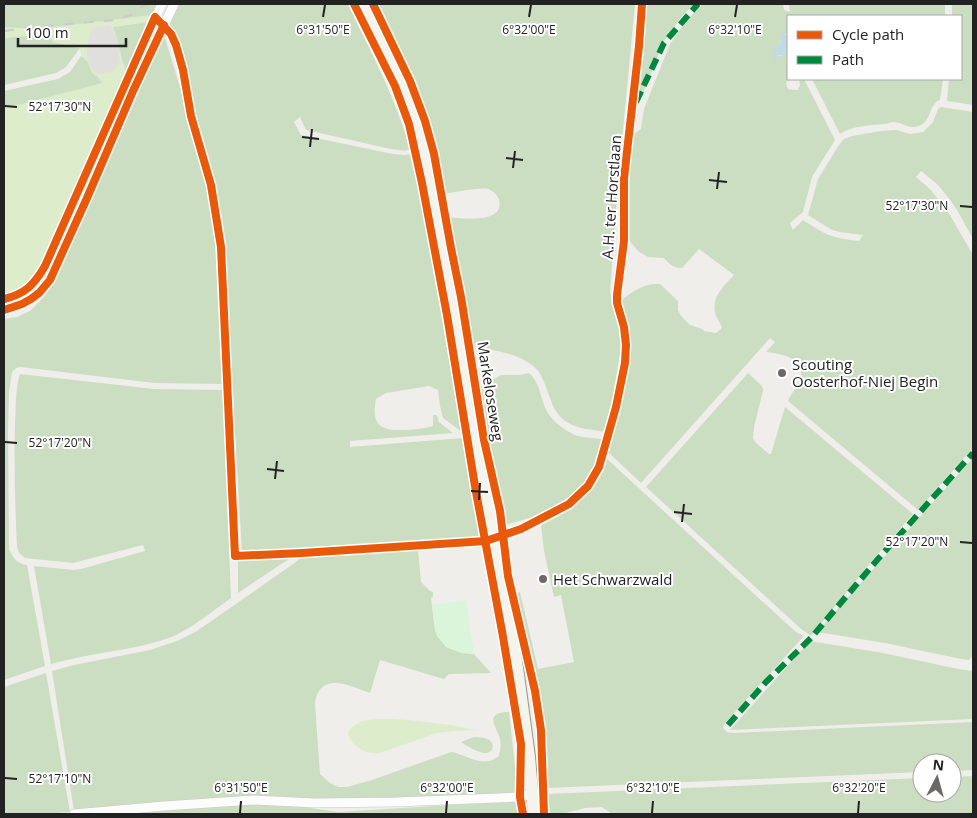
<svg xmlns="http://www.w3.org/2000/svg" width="977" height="818" font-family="'Open Sans',sans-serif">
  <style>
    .grass { fill: #ddeccb }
    .forest { fill: #cbdec1 }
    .park { fill: #daf5da }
    .parking { fill: #e0dfde }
    .water { fill: #bfdbe3 }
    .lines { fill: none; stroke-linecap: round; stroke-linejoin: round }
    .street-casing { stroke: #c9c8c7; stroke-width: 10 }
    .secondary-casing { stroke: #999a82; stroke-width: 14 }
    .street { stroke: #fdfcfc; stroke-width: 9 }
    .secondary { stroke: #f4f4ed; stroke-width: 12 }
    .rail { stroke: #ccc; stroke-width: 2; stroke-dasharray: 10 10; stroke-linecap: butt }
    .quiet { stroke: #00873e; stroke-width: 6; stroke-dasharray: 12 6; stroke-linecap: butt }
    .cycleway-casing { stroke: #fff; stroke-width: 11 }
    .cycleway { stroke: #e8590c; stroke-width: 8 }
    .ticks { fill: none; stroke: #222; stroke-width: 2 }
    .poi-dot { fill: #6a6968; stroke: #fff; stroke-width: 2 }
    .labels { text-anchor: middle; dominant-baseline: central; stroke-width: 4; stroke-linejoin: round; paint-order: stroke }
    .street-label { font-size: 15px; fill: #222; stroke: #fff }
    .poi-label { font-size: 15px; fill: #222; stroke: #fff; text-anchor: start }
    .ticks-label { font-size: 12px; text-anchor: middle; fill: #222; stroke: #fff; stroke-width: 4; stroke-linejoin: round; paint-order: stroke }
  </style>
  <rect width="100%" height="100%" fill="#f0eeeb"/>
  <!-- grass -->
  <g class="grass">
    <path d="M 152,15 L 149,22 L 113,27 C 119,42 120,58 127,73 L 37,276 L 31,283 L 4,297 L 4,107 L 34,101 L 101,82 L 98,77 L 92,73 L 90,69 L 88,62 L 81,56 L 80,48 L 53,42 L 47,34 L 4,38 L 4,27 L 38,29 Z"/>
    <path d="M 393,719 C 422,721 449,724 477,730 L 455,731 L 437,733 L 380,753 C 366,755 352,747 348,733 C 356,717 378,719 393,719 Z"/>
  </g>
  <!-- forest -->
  <g class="forest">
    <path d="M 4,4 L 157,4 L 152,15 L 38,29 L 4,27 Z"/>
    <path d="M 180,4 L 348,4 C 370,51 396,98 410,149 L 405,151 L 391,149 L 306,130 L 300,117 L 294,122 L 301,135 L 393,154 L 404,155 L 412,154 L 415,168 L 462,432 L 443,418 L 440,406 L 438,390 L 429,386 L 386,393 L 376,399 C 371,426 381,431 406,430 C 415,429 424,429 433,426 L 433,415 L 437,415 L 439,422 L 453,433 L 350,441 L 350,447 L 463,438 L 477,517 L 479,539 L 314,550 L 242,552 L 223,222 L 217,193 L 168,27 Z"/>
    <path d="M 374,4 L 635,4 L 618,182 L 610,292 L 619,330 L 621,347 L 613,396 L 605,432 C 579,428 559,427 550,398 C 545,386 543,373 532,365 C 515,352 490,350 469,346 L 446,217 C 460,218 505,225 499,200 C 497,194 493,191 488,189 C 478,187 453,193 442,194 C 436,155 427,116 412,79 C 402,53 387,29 374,4 Z"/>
    <path d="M 645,4 L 694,4 L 682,16 L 664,41 L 637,108 Z"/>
    <path d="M 703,4 L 783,4 L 784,10 L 790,12 L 789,4 L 945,4 L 945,16 L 788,16 L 788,35 L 785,34 L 780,38 L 781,44 L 778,45 L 778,56 L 783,55 L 788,58 L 788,76 L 786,84 L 788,89 L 793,90 L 798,90 L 800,85 L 799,79 L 804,79 L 835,140 L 812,177 L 803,212 L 790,223 L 793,230 L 803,220 C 826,235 831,238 859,241 L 863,235 L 840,232 L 832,230 L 808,215 L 818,179 L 839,145 L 844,139 L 852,136 L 881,131 L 896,130 L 910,134 L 923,132 L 933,122 L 938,109 L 941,107 L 973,112 L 973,239 L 957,210 L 948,197 L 937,184 L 921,171 L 916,177 L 931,190 L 950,215 L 973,255 L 973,448 L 918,510 L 788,401 C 790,395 795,390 798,384 C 810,359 784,354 766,352 L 775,342 L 770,338 L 641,483 L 609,453 L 623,392 L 620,301 C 634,291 643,283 660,284 L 678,301 L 678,310 L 681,316 L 690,325 L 702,329 L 704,331 L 716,333 L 721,329 L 722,327 C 720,323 718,320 716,316 C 710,298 723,287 734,275 L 699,249 L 682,268 C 674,268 670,265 664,258 L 648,257 L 638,251 L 627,238 L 627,178 L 634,134 L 641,129 L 644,109 L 670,44 L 687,20 Z"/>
    <path d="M 952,4 L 973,4 L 973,105 L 947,101 L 949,79 L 961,79 L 961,16 L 952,16 Z"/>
    <path d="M 149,22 L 127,73 C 120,58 119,42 113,27 Z"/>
    <path d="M 47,34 L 53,42 L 80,48 L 66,67 L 56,73 L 4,85 L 4,38 Z"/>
    <path d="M 164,35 L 184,100 L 199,158 L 208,193 L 214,222 L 222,384 L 154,383 L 21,367 L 16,368 L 12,372 L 9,392 L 8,431 L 9,549 C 13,558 17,564 27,565 L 45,666 L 4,680 L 4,319 L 17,317 L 30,311 L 44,297 L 52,285 L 77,232 Z"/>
    <path d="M 81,56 L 88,62 L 92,73 L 98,77 L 102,83 L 22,104 L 4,107 L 4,91 L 58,79 L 70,72 Z"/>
    <path d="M 812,79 L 943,79 L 940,100 C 928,105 932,121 919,126 C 909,130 902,122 893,122 C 890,122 888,124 885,124 C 870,125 852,126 840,134 Z"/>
    <path d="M 129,82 L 135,83 L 87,192 L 81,190 Z"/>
    <path d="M 77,198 L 83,200 L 42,287 L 31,296 L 4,308 L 4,301 L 29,290 Z"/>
    <path d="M 529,373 C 539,382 540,394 544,405 C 549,419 562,429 575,435 C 583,438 594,438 603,439 L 596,464 L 587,483 L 564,503 L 540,515 L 501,526 L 478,388 L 501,375 L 520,375 Z"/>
    <path d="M 748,373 L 761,385 L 763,388 L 763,391 L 754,427 L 753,438 L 755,442 L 769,454 L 771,454 L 785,407 L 913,514 L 875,557 L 811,636 L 800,628 L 646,487 Z"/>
    <path d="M 20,374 L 154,389 L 223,390 L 231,598 C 213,611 196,625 176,635 C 155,644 131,648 108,652 C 89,655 70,659 51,664 L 34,566 L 74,570 L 81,569 L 145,551 L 143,545 L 73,563 L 25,558 L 19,553 L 17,547 C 15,506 14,465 15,424 C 16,408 15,389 20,374 Z"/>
    <path d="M 973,458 L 973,656 L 969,660 L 961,659 L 885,643 L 817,632 Z"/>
    <path d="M 607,459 L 787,624 L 796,632 L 804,636 L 725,723 L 723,728 L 727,732 L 734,733 L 973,722 L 973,770 L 952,771 L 952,763 L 922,763 L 922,772 L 547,788 L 547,768 L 540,713 L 515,594 L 520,592 L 538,669 L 574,662 L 561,595 L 554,597 L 544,551 L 541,525 C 571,512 599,492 607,459 Z"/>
    <path d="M 418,550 L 421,582 L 430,591 L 433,592 L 433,597 L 431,598 L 435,630 L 446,647 L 462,653 L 474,654 L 491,673 L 449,674 L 444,679 L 380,660 L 370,693 C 351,686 320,670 315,703 L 320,774 L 330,783 L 338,787 L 347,787 L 372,780 L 451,752 C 465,754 482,768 496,758 C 500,756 499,755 500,751 C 501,746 501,741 499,736 C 498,731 491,722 494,717 C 497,712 505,712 509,712 L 518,793 L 331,801 L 271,796 L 252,796 L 229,799 L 74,811 L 52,671 L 74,665 L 150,650 L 177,641 L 197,631 L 296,562 L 301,557 Z"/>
    <path d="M 292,557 L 238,593 L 238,560 Z"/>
    <path d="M 810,641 L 883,653 L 958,669 L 973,671 L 973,719 L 730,730 Z"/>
    <path d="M 46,673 L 70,812 L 45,814 L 4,814 L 4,687 Z"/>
    <path d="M 474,737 C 499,736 496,755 483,753 C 475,751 467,746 461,742 Z"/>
    <path d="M 973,776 L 973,814 L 612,814 L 602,807 L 585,808 L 562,814 L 550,814 L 548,794 L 922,778 L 922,793 L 952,793 L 952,777 Z"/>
    <path d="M 512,801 L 520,804 L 522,814 L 132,814 L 252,803 L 277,803 L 338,812 Z"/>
  </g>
  <!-- park -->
  <path class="park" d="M 466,600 L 474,654 L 462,653 L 446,647 L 437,636 L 435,630 L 432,605 Z"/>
  <!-- parking -->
  <path class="parking" d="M 110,25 L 113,31 L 118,46 L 120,63 L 112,73 L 108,72 L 99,75 L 91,67 L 87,56 L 87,48 L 89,35 L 96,27 Z"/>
  <!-- water -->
  <path class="water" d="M 782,34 L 788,35 L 788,58 L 783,55 L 779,55 L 774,61 L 773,59 L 775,46 L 781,44 L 780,38 Z"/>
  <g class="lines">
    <!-- street casing -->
    <g class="street-casing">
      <g id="street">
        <path d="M 4,299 C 25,294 34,285 45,266 L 128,77 L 162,4"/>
        <path d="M 4,310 L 22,304 L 31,299 L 39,293 L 50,280 L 87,198 L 133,91 L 174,4"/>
        <path d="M 486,541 L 521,529 L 569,504 L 588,486 L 599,467 L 616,407 L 625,363 L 626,345 L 624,327 L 617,303 L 617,295 L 624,241 L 624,178 L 639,46 L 642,4"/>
        <path d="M 74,814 L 164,806 L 253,800 L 315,803 L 396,802 L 520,797 L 533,794"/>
      </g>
    </g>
    <!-- secondary casing -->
    <g class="secondary-casing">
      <path id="secondary" d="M 363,4 L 402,83 L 415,118 L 431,181 L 516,660 L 529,757 L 534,814"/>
    </g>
    <!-- street -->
    <use href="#street" class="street"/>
    <!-- secondary -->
    <use href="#secondary" class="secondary"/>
    <!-- rail -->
    <path class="rail" d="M 4,31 L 34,27 L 115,20 L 131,15 L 146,4"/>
    <!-- quiet -->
    <g class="quiet">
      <path d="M 636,102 L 664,43 L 698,4"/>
      <path d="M 728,725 L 766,682 L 811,638 L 878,559 L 973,453"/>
    </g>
    <!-- cycleway casing -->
    <g class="cycleway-casing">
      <g id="cycleway">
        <path d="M 354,4 L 395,86 L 409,124 L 422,183 L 447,315 L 476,492 L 502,631 L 521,744 L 520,797 L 523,814"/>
        <path d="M 373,4 L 410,81 L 425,121 L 434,154 L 451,248 L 461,297 L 484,440 L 500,511 L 508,576 L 535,691 L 541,730 L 544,814"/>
        <path d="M 4,299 C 25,294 34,285 45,266 L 155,17 L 171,34 L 176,45 L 183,70 L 191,116 L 211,185 L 221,247 L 235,556 L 302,553 L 486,541 L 521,529 L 569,504 L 588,486 L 599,467 L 616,407 L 625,363 L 626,345 L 624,327 L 617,303 L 617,295 L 624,241 L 624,178 L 639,46 L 642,4"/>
        <path d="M 4,310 L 22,304 L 31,299 L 39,293 L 50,280 L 87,198 L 133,91 L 164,25"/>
      </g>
    </g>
    <!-- cycleway -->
    <use href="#cycleway" class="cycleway"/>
  </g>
  <!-- ticks -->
  <path class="ticks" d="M 323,17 L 325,5M 529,17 L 531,5M 735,17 L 737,5M 5,106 L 17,107M 302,137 L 319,139M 310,147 L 312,129M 506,158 L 523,160M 513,168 L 515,151M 709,180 L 727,182M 717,189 L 719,172M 960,206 L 972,207M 5,442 L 17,443M 267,469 L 284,471M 275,479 L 277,461M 471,491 L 488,492M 479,500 L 480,483M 674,512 L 692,514M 682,522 L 684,504M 960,542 L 972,543M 5,778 L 17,779M 240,813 L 241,801M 446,813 L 447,801M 652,813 L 653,801M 858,813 L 859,801"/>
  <!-- markers -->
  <g class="poi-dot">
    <circle cx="782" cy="373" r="5"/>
    <circle cx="543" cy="579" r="5"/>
  </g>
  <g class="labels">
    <!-- street labels -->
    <g class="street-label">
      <text transform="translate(611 197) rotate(-86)">A.H. ter Horstlaan</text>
      <text transform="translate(491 391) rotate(81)">Markeloseweg</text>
    </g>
    <!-- poi labels -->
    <g class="poi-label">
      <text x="792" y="364">Scouting<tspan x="792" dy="17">Oosterhof-Niej Begin</tspan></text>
      <text x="553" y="579">Het Schwarzwald</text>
    </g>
  </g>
  <g class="ticks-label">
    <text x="323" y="34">6°31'50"E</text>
    <text x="529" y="34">6°32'00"E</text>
    <text x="735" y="34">6°32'10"E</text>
    <text x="60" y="111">52°17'30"N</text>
    <text x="917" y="210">52°17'30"N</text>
    <text x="60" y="447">52°17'20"N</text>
    <text x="917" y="546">52°17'20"N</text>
    <text x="60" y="783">52°17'10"N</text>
    <text x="241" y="792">6°31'50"E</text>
    <text x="447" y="792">6°32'00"E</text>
    <text x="653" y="792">6°32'10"E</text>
    <text x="859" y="792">6°32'20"E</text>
  </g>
  <!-- border -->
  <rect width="977" height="818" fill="none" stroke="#222222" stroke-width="10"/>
  <!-- legend -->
  <rect x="787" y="15" width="175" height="65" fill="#ffffff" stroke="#a7a7a7"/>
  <rect x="797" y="31" width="25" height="8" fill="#e8590c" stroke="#a7a7a7"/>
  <text x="832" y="40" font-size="15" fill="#222222">Cycle path</text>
  <rect x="797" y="56" width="25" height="8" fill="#00873e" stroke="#a7a7a7"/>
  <text x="832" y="65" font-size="15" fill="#222222">Path</text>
  <!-- north arrow -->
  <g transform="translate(937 778) rotate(6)"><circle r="24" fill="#ffffff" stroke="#a7a7a7"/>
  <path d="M0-4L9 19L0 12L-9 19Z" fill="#6a6968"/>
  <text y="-8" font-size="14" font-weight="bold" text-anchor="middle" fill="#222222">N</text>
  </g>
  <!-- scale -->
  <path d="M18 38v8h108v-8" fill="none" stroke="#222222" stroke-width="2.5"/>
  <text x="25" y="38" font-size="15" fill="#222222" stroke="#ffffff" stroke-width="4" paint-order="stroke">100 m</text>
</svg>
